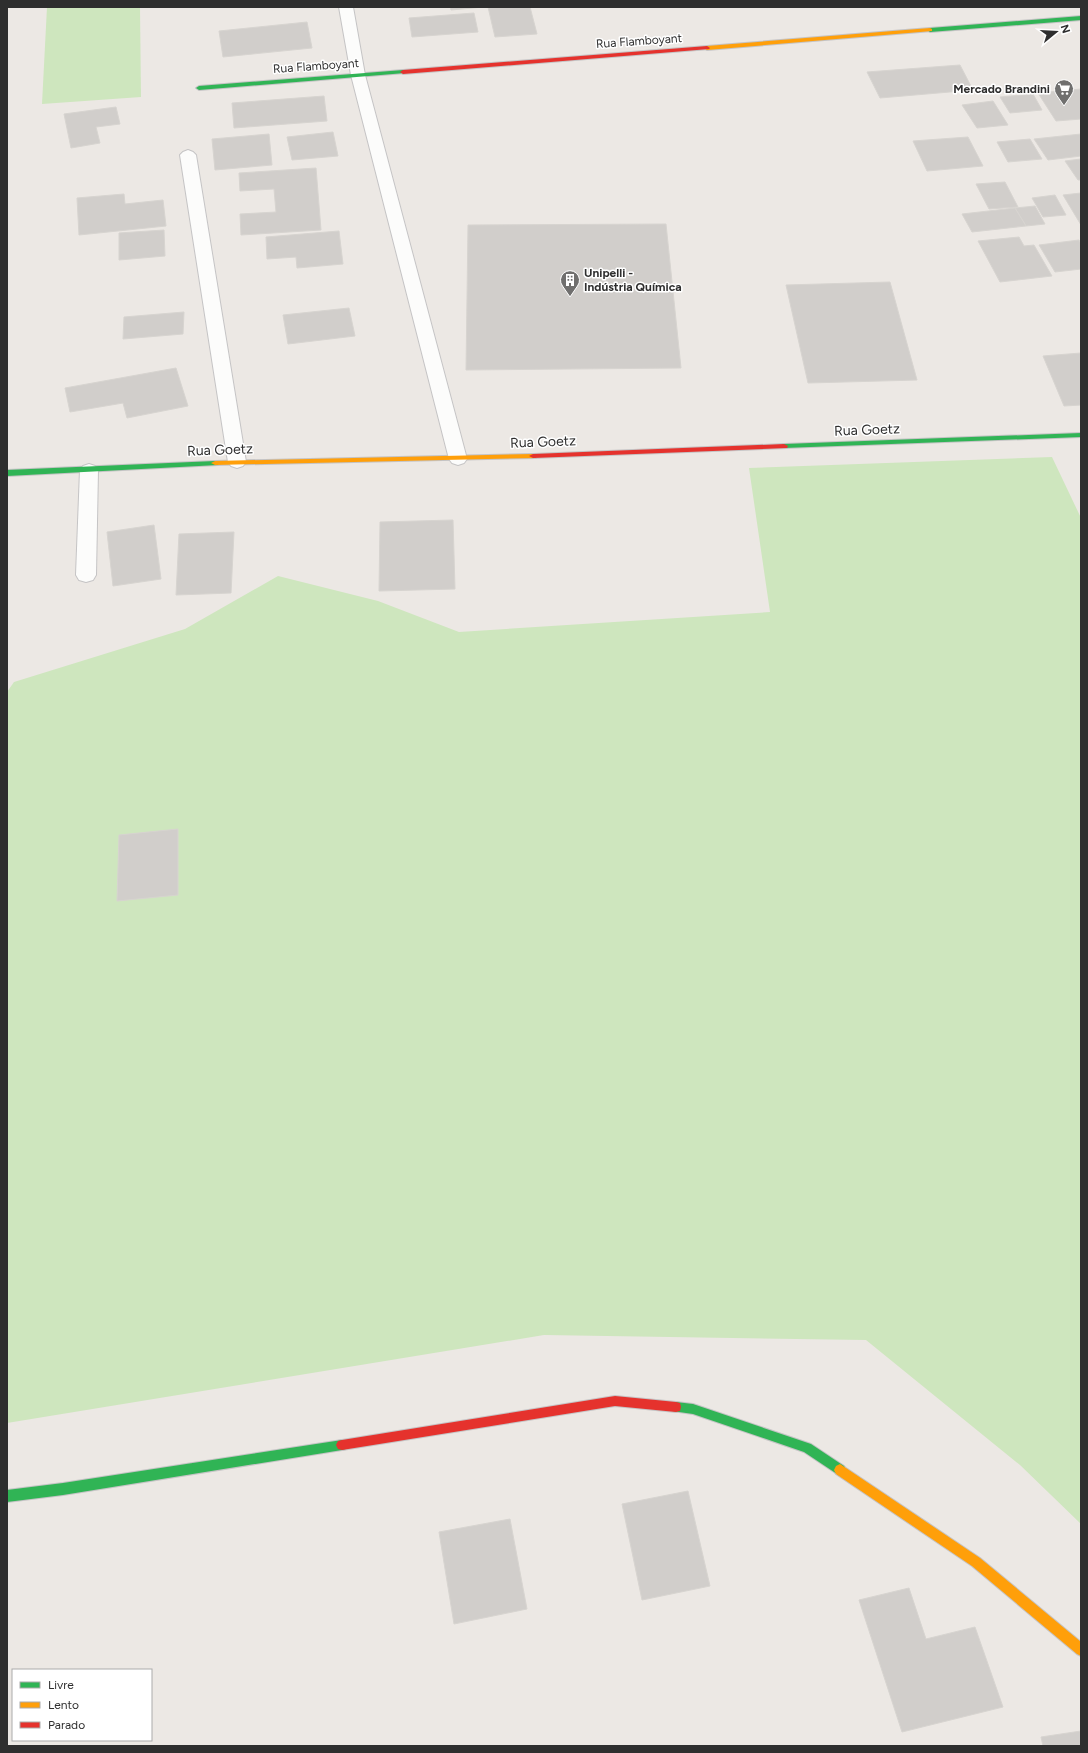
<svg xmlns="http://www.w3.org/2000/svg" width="1088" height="1753" font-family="Figtree,sans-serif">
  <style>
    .green { fill: #cee6be }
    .building { fill: #d1cecb; stroke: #d7d4d0 }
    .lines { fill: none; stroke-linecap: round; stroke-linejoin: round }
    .lane-casing { stroke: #c5c4c5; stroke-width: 2 }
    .street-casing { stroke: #c5c4c5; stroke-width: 2 }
    .fast-casing { stroke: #c5c4c5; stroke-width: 2 }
    .slow-casing { stroke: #c5c4c5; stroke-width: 2 }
    .jam-casing { stroke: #c5c4c5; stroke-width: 2 }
    .lane { fill: #fcfcfb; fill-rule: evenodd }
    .street { fill: #fcfcfb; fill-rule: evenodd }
    .fast { fill: #30b455; fill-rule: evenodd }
    .slow { fill: #ff9f0a; fill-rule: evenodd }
    .jam { fill: #e5322d; fill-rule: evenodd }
    .labels { text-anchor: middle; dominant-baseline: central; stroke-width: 3; stroke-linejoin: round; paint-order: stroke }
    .far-street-label { font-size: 12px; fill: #2e2e2e; stroke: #fff }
    .far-poi-label { font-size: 12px; font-weight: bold; fill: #2e2e2e; stroke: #fff; text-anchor: end }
    .street-label { font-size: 14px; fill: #2e2e2e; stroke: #fff }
  </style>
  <rect width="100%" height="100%" fill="#ece8e4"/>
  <!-- green -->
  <g class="green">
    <path d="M 47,7 L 140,7 L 141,97 L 42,104 Z"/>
    <path d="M 1052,457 L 1081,518 L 1081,1524 L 1020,1465 L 866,1340 L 544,1335 L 7,1423 L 7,692 L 14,682 L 185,629 L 278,576 L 378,601 L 459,632 L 770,612 L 749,468 Z"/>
  </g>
  <!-- building -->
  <g class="building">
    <path d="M 450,7 L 483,7 L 451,10 Z"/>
    <path d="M 488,7 L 530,7 L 537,34 L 495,37 Z"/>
    <path d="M 474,13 L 478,32 L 412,37 L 409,18 Z"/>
    <path d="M 307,22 L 312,48 L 223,57 L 219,31 Z"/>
    <path d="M 960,65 L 973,90 L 880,98 L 867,72 Z"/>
    <path d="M 1081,89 L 1081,119 L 1056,121 L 1038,93 Z"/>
    <path d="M 1033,94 L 1042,110 L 1010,113 L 1000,97 Z"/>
    <path d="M 324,96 L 327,121 L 234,128 L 232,103 Z"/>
    <path d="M 993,101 L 1008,125 L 977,128 L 962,105 Z"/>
    <path d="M 116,107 L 120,124 L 96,127 L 100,143 L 71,148 L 64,114 Z"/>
    <path d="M 333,132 L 338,156 L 292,160 L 287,137 Z"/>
    <path d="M 269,134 L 272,165 L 215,170 L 212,139 Z"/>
    <path d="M 1081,134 L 1081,156 L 1048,160 L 1034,139 Z"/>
    <path d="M 968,137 L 983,166 L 927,171 L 913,141 Z"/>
    <path d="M 1030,139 L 1042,159 L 1008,162 L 997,142 Z"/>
    <path d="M 1081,159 L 1081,180 L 1078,180 L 1065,161 Z"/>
    <path d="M 316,168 L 321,230 L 241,235 L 240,214 L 276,212 L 274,189 L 240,191 L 239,173 Z"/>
    <path d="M 1005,182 L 1018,207 L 989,209 L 976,184 Z"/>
    <path d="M 1081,193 L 1081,225 L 1063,195 Z"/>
    <path d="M 124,194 L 125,204 L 163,200 L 166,226 L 79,235 L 77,198 Z"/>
    <path d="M 1055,195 L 1066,215 L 1043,217 L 1032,198 Z"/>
    <path d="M 1035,206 L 1045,224 L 1026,226 L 1015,208 Z"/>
    <path d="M 1015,208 L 1026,226 L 972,232 L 962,214 Z"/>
    <path d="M 666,224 L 681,368 L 466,370 L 468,225 Z"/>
    <path d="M 164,230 L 165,256 L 119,260 L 119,233 Z"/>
    <path d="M 339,231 L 343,264 L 297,268 L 296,257 L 267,259 L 266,237 Z"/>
    <path d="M 1019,237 L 1024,246 L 1034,245 L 1052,276 L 1000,282 L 978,241 Z"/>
    <path d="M 1079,240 L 1081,244 L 1081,269 L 1055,272 L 1039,245 Z"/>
    <path d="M 890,282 L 917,380 L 808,383 L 786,285 Z"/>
    <path d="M 349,308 L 355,336 L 288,344 L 283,315 Z"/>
    <path d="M 184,312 L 183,334 L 123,339 L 124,317 Z"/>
    <path d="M 1081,353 L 1081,405 L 1064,406 L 1043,356 Z"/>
    <path d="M 176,368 L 188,406 L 127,418 L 123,403 L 70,412 L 65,388 Z"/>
    <path d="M 453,520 L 455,589 L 379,591 L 380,522 Z"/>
    <path d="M 154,525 L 161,579 L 113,586 L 107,532 Z"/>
    <path d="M 234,532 L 231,593 L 176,595 L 179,534 Z"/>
    <path d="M 178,829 L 178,895 L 117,901 L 119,835 Z"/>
    <path d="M 688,1491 L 710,1586 L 642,1600 L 622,1504 Z"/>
    <path d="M 510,1519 L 527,1609 L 454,1624 L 439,1532 Z"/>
    <path d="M 909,1588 L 926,1639 L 975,1627 L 1003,1707 L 902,1732 L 859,1600 Z"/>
    <path d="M 1081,1731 L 1081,1746 L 1043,1746 L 1041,1737 Z"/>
  </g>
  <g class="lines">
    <!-- lane casing -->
    <g class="lane-casing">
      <path id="lane" d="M 89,464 L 95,466 L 98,470 L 96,575 L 93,580 L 86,582 L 79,580 L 76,575 L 80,470 L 83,466 Z"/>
    </g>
    <!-- street casing -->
    <g class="street-casing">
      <g id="street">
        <path d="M 339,7 L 353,7 L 365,75 L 467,459 L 464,463 L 458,465 L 452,463 L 449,459 L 351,75 Z"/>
        <path d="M 188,150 L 193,152 L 196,155 L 246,462 L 243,466 L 237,468 L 231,466 L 228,462 L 180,155 L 183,152 Z"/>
      </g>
    </g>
    <!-- fast casing -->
    <g class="fast-casing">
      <g id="fast">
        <path d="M 1081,16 L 1081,20 L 930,32 L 927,30 L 930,28 Z"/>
        <path d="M 403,70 L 406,72 L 405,73 L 199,90 L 196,88 L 199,86 Z"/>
        <path d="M 1081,433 L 1081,437 L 784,448 L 780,446 L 784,444 Z"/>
        <path d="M 215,461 L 218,461 L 218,465 L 7,476 L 7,470 Z"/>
        <path d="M 676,1402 L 693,1404 L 811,1444 L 844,1466 L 846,1470 L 844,1474 L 840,1476 L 804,1452 L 693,1414 L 672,1411 L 671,1407 L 672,1403 Z"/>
        <path d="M 342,1440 L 346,1441 L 348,1445 L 346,1449 L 342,1450 L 63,1495 L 7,1502 L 7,1490 L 63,1483 Z"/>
      </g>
    </g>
    <!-- slow casing -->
    <g class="slow-casing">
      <g id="slow">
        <path d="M 930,28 L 932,29 L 932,31 L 707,50 L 704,48 L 707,46 Z"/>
        <path d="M 533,454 L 536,454 L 536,458 L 215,465 L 211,463 L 215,461 Z"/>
        <path d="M 840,1464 L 980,1558 L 1081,1642 L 1081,1656 L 1077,1654 L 972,1566 L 836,1474 L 834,1470 L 836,1466 Z"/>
      </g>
    </g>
    <!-- jam casing -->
    <g class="jam-casing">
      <g id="jam">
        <path d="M 707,46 L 710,48 L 709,49 L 403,74 L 400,72 L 403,70 Z"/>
        <path d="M 784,444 L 788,446 L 787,448 L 533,458 L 529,456 L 533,454 Z"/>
        <path d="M 615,1396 L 676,1402 L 680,1403 L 681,1407 L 680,1411 L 676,1412 L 615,1406 L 342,1450 L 338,1449 L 336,1445 L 338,1441 L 342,1440 Z"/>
      </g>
    </g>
    <!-- lane -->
    <use href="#lane" class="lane"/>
    <!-- street -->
    <use href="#street" class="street"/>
    <!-- fast -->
    <use href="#fast" class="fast"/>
    <!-- slow -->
    <use href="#slow" class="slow"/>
    <!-- jam -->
    <use href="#jam" class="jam"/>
  </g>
  <!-- icons -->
  <defs>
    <g id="supermarket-pin" transform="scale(1)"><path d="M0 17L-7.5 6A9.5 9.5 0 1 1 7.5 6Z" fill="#706f6e" stroke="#fff"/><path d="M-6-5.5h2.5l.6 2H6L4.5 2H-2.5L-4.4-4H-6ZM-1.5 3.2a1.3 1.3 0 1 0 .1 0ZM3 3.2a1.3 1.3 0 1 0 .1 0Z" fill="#fff"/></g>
    <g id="building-pin" transform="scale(1)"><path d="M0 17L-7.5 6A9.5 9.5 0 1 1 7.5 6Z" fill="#706f6e" stroke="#fff"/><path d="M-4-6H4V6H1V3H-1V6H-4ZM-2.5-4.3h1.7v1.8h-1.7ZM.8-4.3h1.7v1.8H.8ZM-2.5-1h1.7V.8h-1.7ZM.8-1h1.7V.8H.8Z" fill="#fff"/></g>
  </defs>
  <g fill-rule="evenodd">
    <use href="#supermarket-pin" x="1064" y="89"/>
    <use href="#building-pin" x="570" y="280"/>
  </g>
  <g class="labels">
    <!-- far-street labels -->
    <g class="far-street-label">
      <text transform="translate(639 41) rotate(-4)">Rua Flamboyant</text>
      <text transform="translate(316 66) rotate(-4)">Rua Flamboyant</text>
    </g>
    <!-- far-poi labels -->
    <g class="far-poi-label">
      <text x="1050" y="89">Mercado Brandini</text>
      <text x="584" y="273" text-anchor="start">Unipelli -<tspan x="584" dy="14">Indústria Química</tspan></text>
    </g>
    <!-- street labels -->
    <g class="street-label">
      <text transform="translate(867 430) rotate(-2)">Rua Goetz</text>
      <text transform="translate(543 442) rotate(-2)">Rua Goetz</text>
      <text transform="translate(220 450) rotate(-2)">Rua Goetz</text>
    </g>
  </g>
  <!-- border -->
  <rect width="1088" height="1753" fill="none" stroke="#2e2e2e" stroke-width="16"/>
  <!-- legend -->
  <rect x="12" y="1669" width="140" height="72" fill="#ffffff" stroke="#ababab"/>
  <rect x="20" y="1682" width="20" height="6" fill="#30b455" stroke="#ababab"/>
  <text x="48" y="1689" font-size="12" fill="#2e2e2e">Livre</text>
  <rect x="20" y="1702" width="20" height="6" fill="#ff9f0a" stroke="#ababab"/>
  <text x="48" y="1709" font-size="12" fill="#2e2e2e">Lento</text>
  <rect x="20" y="1722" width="20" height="6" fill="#e5322d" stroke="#ababab"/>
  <text x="48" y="1729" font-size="12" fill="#2e2e2e">Parado</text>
  <!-- north arrow -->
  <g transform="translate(1056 32) rotate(72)" stroke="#ffffff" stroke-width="3" paint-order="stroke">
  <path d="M0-3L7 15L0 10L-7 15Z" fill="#2e2e2e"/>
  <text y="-6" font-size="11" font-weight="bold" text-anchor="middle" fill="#2e2e2e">N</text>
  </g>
</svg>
